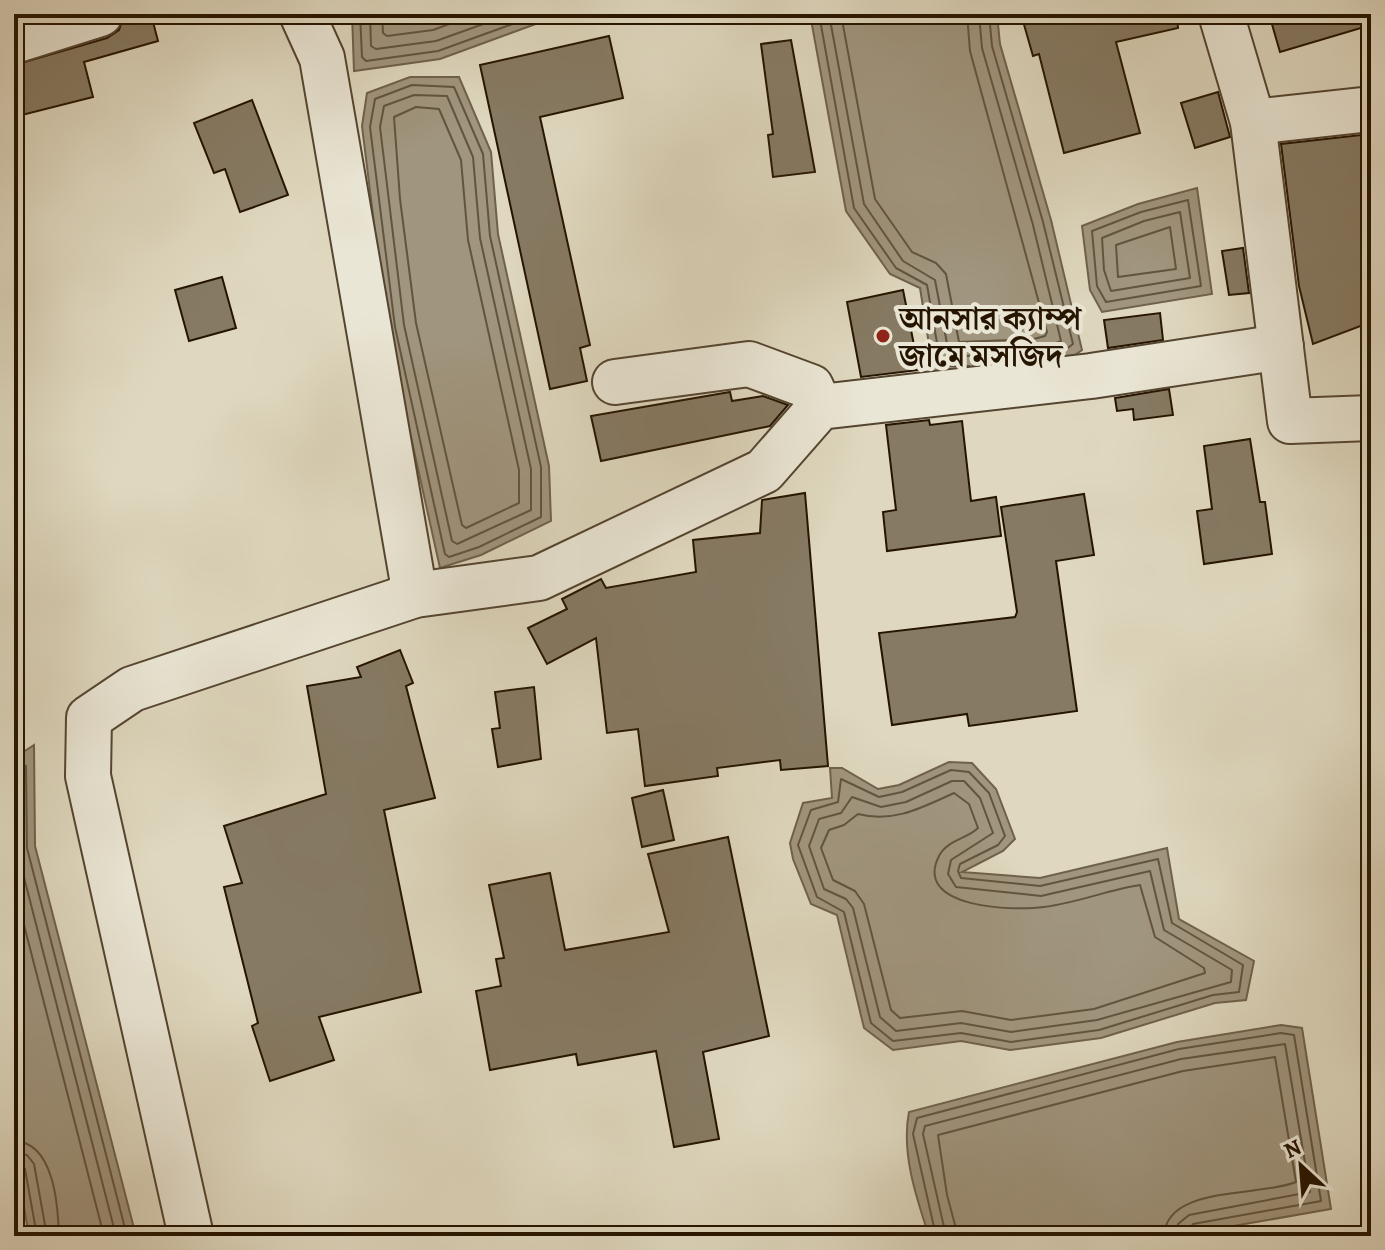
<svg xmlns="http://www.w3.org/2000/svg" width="1385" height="1250" font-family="Alegreya,'Noto Serif Bengali',serif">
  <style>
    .water { fill: #a0957e; stroke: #6f614c; stroke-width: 2 }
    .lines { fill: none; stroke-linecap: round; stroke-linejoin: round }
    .shore { stroke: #62543f; stroke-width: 2 }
    .building { fill: #867a63; stroke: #251400; stroke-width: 2 }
    .minor-casing { stroke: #544530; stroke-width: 48 }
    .minor { stroke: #eae6d5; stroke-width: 44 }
    .poi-dot { fill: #8f2418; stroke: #eae6d5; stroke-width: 3 }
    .labels { text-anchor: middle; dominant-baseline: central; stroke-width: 8; stroke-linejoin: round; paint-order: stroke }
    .poi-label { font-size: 32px; font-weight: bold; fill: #251400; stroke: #eae6d5; text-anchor: start }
  </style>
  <rect width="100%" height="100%" fill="#dfd8bf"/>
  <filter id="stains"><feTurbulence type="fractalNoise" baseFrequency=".0025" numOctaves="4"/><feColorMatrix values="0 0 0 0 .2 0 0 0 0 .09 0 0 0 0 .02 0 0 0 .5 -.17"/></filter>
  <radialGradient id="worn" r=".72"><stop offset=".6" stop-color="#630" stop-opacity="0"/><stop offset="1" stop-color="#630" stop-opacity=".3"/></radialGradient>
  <!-- water -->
  <g class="water">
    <path d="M 352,14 L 563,14 L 440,59 L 354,71 Z"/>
    <path d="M 810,14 L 997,14 L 1000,44 L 1051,220 L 1082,350 L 1065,362 L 934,376 L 920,288 L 890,274 L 846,211 Z"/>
    <path d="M 410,77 L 459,77 L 491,152 L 498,234 L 549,466 L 551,521 L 481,555 L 440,568 L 387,329 L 362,126 L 367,93 Z"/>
    <path d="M 1197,188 L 1212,294 L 1102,312 L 1090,290 L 1082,226 L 1138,204 Z"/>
    <path d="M 34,745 L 35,846 L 136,1236 L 29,1236 L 14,1150 L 14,758 Z"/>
    <path d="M 949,762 L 972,763 L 996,789 L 1015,839 L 1003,851 L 962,872 L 1040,878 L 1167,848 L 1179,919 L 1254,961 L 1246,1000 L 1215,1003 L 1101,1038 L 1010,1050 L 961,1041 L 893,1050 L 864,1028 L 837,915 L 811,904 L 793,859 L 790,843 L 803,803 L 832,798 L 830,768 L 842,768 L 878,789 L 899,785 Z"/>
    <path d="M 1281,1025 L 1302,1028 L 1331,1209 L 1176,1236 L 929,1236 C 916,1197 901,1152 909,1112 L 1177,1042 Z"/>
  </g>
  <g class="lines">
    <!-- shore -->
    <g class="shore">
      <path d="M 360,14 L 362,57 L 366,61 L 438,51 L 540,14"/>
      <path d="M 370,14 L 371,46 L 376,49 L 436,41 L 511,14"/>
      <path d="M 382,14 L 383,33 L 387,36 L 433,30 L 476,14"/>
      <path d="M 819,14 L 854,208 L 896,268 L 927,285 L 941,366 L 969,366"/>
      <path d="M 829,14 L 864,204 L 903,261 L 935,280 L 949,354 L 953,357 L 1036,351 L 1061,341 L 1033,225 L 982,48 L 979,14"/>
      <path d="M 841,14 L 875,199 L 912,252 L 936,263 L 946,274 L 959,342 L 1034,339 L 1045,336 L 1047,332 L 970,51 L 967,14"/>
      <path d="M 989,14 L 992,46 L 1043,222 L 1073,344 L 1057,356"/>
      <path d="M 412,85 L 454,87 L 483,154 L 490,236 L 541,467 L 541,517 L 479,547 L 449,557 L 445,554 L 395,327 L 370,127 L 375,99 Z"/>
      <path d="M 414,95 L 447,96 L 473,157 L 480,238 L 531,469 L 531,510 L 457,544 L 452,541 L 404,325 L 380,127 L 384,106 Z"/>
      <path d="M 416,107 L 439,109 L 461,160 L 468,240 L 519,470 L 519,503 L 466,528 L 462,525 L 416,323 L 400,199 L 394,117 Z"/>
      <path d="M 1188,200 L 1201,286 L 1106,302 L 1097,286 L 1092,231 L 1141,212 Z"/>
      <path d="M 1180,212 L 1190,278 L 1111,291 L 1104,270 L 1102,238 L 1144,221 Z"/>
      <path d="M 1170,227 L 1176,269 L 1118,277 L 1116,245 Z"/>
      <path d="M 14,764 L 26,766 L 27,848 L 127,1236"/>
      <path d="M 951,770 L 969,772 L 989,793 L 1005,836 L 998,845 L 960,864 L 958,871 L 961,878 L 1040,886 L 1158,859 L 1172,923 L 1243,965 L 1239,992 L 1213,995 L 1099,1030 L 1011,1042 L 961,1033 L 893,1041 L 871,1023 L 844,912 L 817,897 L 798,845 L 811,810 L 838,802 L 841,779 L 879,797 L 902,792 Z"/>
      <path d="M 14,774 L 17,850 L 116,1236"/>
      <path d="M 952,781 L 964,781 L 980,798 L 993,833 L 951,860 L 948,874 L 956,887 L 1041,896 L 1150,871 L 1164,930 L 1232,970 L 1231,982 L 1097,1020 L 1011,1032 L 961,1023 L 896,1031 L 880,1017 L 853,908 L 846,899 L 824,889 L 809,846 L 819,819 L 841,813 L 852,797 L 881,807 L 906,802 Z"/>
      <path d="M 954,793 L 969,804 L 978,828 C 967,839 947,840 939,856 C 912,909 1015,911 1044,907 C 1076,903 1108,890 1140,885 L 1155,937 L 1204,968 L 1205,973 L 1094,1009 L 1011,1020 L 962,1011 L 900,1018 L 891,1010 L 864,904 L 855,891 L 833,880 L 821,848 L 829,830 L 844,825 L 858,814 C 894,823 921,808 954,793 Z"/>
      <path d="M 14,886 L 104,1236"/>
      <path d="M 14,1141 C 54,1142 58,1205 59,1236"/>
      <path d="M 14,1153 L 27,1155 L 34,1164 L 47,1236"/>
      <path d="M 14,1163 L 25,1169 L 37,1236"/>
      <path d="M 936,1236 L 913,1134 L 917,1118 L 1179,1049 L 1281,1033 L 1294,1035 L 1321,1201 L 1193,1224 L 1186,1236"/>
      <path d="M 946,1236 L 923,1134 L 925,1126 L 1181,1059 L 1285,1044 L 1310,1192 L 1189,1215 L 1178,1224 L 1176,1236"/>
      <path d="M 958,1236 L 947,1195 L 938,1135 L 1183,1071 L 1275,1057 L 1296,1182 C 1261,1197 1166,1185 1164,1236"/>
    </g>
  </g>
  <!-- building -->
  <g class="building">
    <path d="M 124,14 L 151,14 L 158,41 L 84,62 L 93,97 L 14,117 L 14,65 L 107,38 L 119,30 Z"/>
    <path d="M 1021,14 L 1177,14 L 1178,28 L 1116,42 L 1140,133 L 1064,153 L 1039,54 L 1033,56 Z"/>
    <path d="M 1269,14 L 1371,14 L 1371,25 L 1280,52 Z"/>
    <path d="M 609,36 L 623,98 L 540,117 L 590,345 L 580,348 L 587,381 L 550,389 L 480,65 Z"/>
    <path d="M 791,40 L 815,172 L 773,177 L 768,135 L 773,134 L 761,44 Z"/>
    <path d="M 1218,92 L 1230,137 L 1195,148 L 1181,103 Z"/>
    <path d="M 252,100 L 288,195 L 240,212 L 225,169 L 214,173 L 194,123 Z"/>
    <path d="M 1361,135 L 1371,175 L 1371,322 L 1313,344 L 1299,286 L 1281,144 Z"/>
    <path d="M 1243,248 L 1249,293 L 1229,295 L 1222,251 Z"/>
    <path d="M 222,277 L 236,328 L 189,341 L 175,290 Z"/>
    <path d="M 903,290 L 919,370 L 861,377 L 847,302 Z"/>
    <path d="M 1160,313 L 1163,340 L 1108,348 L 1104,320 Z"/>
    <path d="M 1169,389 L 1173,415 L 1134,420 L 1133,409 L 1117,411 L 1115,398 Z"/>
    <path d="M 730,392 L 732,401 L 763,396 L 788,405 L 770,426 L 601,461 L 591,416 Z"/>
    <path d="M 929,420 L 930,425 L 962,421 L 971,501 L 996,497 L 1001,536 L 887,551 L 883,512 L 896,510 L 886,425 Z"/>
    <path d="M 1250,439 L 1260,502 L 1265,502 L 1272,554 L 1204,564 L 1197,511 L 1212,509 L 1204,446 Z"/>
    <path d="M 805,493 L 828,766 L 781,770 L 780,760 L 717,768 L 718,776 L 645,786 L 638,729 L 607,733 L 596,638 L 547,664 L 528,628 L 567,609 L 562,599 L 601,579 L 606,588 L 696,572 L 693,540 L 760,533 L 762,500 Z"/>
    <path d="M 1084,494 L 1094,555 L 1056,561 L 1077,711 L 969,726 L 967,714 L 892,725 L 879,633 L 1015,617 L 1017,612 L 1001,507 Z"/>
    <path d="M 400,650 L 413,683 L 406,686 L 435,798 L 384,810 L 421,992 L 319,1017 L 334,1060 L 270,1081 L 252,1026 L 258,1023 L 224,887 L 242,883 L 224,826 L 326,794 L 307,686 L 361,677 L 357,667 Z"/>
    <path d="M 534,687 L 541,759 L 498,767 L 492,729 L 500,728 L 495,692 Z"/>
    <path d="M 663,790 L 674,840 L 642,847 L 632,798 Z"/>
    <path d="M 728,837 L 769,1036 L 703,1052 L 719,1139 L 674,1147 L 656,1051 L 578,1065 L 576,1054 L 490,1070 L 476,991 L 501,986 L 496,959 L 504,958 L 489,885 L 550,873 L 565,950 L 669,932 L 648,854 Z"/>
  </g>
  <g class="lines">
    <!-- minor casing -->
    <g class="minor-casing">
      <g id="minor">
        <path d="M 302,14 L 322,58 L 415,595"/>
        <path d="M 1221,14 L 1253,122 L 1290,421 L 1371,418"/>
        <path d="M 14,41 L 100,14"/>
        <path d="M 1253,122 L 1371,109"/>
        <path d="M 615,382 L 749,364 L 811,387 L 820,407"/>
        <path d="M 191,1236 L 88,776 L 89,718 L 132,689 L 415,595 L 539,578 L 764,471 L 820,407 L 1091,376 L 1281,347"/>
      </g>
    </g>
    <!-- minor -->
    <use href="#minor" class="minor"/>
  </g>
  <!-- markers -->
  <circle class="poi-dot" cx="883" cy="336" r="8"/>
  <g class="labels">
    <!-- poi labels -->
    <g class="poi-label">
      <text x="899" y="318">আনসার ক্যাম্প<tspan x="899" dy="37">জামে মসজিদ</tspan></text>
    </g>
  </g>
  <!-- margin -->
  <rect width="1385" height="1250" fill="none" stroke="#dfd8bf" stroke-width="48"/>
  <rect x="16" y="16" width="1353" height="1218" fill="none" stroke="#251400" stroke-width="4"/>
  <rect x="24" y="24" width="1337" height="1202" fill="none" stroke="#251400" stroke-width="2"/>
  <!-- north arrow -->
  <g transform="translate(1301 1166) rotate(334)" stroke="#eae6d5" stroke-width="6" paint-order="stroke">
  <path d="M0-6L14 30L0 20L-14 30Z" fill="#251400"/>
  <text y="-12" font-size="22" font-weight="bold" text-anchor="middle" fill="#251400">N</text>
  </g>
  <rect width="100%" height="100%" filter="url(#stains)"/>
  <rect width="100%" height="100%" fill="url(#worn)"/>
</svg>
